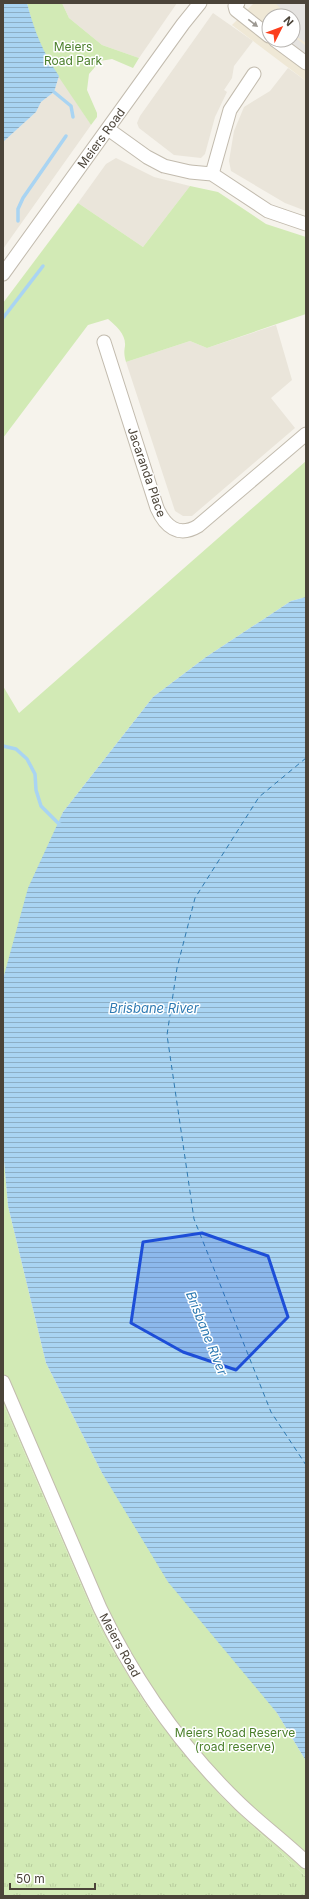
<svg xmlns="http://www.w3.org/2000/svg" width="309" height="1899" font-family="Inter,sans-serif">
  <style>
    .residential { fill: #eae5da }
    .education { fill: #efe8d6; fill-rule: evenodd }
    .grass { fill: url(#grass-tufts) }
    .park { fill: #d2eab5 }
    .parking { fill: #e5e3e0 }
    .water { fill: url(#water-rules) }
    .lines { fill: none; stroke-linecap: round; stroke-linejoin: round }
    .stream { stroke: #a9d4f2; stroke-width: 3.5 }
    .ferry { stroke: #2e7ab2; stroke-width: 1; stroke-dasharray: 5 4; stroke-linecap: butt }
    .minor-casing { stroke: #c2bbae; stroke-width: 15 }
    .minor { stroke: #fff; stroke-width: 13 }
    .oneway { fill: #9c9892 }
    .marked { fill: #1d4ed8; fill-opacity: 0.2; stroke: #1d4ed8; stroke-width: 3; stroke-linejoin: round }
    .labels { text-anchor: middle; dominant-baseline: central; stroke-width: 3; stroke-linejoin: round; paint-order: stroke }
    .park-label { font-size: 12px; fill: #4a7f2a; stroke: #fff }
    .street-label { font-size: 12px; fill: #4b4439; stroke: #fff }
    .water-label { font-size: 13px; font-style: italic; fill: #2e7ab2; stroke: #fff }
  </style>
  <defs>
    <pattern id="grass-tufts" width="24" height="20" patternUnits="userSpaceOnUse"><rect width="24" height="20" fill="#d2eab5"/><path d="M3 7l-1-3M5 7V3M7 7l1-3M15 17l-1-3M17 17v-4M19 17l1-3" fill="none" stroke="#b6ca9c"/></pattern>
    <pattern id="water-rules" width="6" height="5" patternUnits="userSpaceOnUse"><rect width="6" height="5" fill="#a9d4f2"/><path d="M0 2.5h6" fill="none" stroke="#8caec5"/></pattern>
  </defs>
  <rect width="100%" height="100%" fill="#f6f3ec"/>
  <!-- residential -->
  <g class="residential">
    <path d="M 62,3 L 177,3 L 139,58 L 102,45 L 69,18 Z"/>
    <path d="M 213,13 L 253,41 L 234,66 L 232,78 L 224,90 L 227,92 L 215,117 L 205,154 L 201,158 L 174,155 L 139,128 L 137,123 L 140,116 Z"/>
    <path d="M 288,68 L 306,81 L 306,211 L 285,203 L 231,171 L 229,161 L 234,131 L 244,107 L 270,91 Z"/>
    <path d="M 59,76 L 91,125 L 3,249 L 3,142 L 36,112 L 41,102 L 54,92 Z"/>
    <path d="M 116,158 L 154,177 L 190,186 L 143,247 L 78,203 L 106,164 Z"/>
    <path d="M 276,325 L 292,380 L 271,398 L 295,428 L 192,516 L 183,516 L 175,511 L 126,362 L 190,341 L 207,348 Z"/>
  </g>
  <!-- education -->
  <path class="education" d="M 254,3 L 306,3 L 306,81 L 232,25 ZM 269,16 L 293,16 L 293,40 L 269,40 Z"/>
  <!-- grass -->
  <path class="grass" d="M 3,1403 L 102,1633 L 150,1711 L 221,1796 L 306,1877 L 306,1896 L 3,1896 Z"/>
  <!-- park -->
  <g class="park">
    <path d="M 27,3 L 62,3 L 69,18 L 102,45 L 139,58 L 133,68 L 112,59 L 100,61 L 89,74 L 87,90 L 97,113 L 97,117 L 91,125 L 48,61 L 34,30 Z"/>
    <path d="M 190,186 L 218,192 L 266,224 L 306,237 L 306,314 L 207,348 L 190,341 L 126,362 C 124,355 124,352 125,346 C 126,334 116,326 108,319 L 88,325 L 3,438 L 3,303 L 78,203 L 143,247 Z"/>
    <path d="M 306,461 L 306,597 L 291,601 L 206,657 L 153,697 L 63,812 L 3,979 L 3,686 L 19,713 Z"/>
    <path d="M 3,1149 L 8,1206 L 46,1363 L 102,1473 L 277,1713 L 306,1761 L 306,1877 L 221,1796 L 150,1711 L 102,1633 L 3,1403 Z"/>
  </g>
  <!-- parking -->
  <g class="parking">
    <path d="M 275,3 L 306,3 L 306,43 L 293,34 L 293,29 L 297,24 L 293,20 L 293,16 L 289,16 Z"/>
    <path d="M 293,36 L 306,46 L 306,58 L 281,40 L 293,40 Z"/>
  </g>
  <!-- water -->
  <g class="water">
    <path d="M 3,3 L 27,3 C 34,30 43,53 59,76 L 54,92 L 41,102 L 36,112 L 3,142 Z"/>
    <path d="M 306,597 L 306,1761 L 277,1713 L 168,1582 L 102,1473 L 46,1363 L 8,1206 L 3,1149 L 3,979 L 28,888 L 63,812 L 153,697 L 206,657 L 291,601 Z"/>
  </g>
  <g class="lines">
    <!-- stream -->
    <g class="stream">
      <path d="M 54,92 L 71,106 L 73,117"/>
      <path d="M 18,221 L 18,209 L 23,198 L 66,136"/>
      <path d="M 3,318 L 43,266"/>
      <path d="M 3,746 L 16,749 L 27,759 L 35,774 L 36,790 L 41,806 L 58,823 L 62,825"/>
    </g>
    <!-- ferry -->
    <path class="ferry" d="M 306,758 L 259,797 L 195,898 L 177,968 L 167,1035 L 194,1219 L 271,1412 L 306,1465"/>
    <!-- minor casing -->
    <g class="minor-casing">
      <g id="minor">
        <path d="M 238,3 L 235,6 L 236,10 L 269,36"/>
        <path d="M 275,40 L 306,63"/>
        <path d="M 108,129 L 147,157 L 164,166 L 190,172 L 212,174 L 268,211 L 306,224"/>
        <path d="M 212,174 L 230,110 L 254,74"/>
        <path d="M 3,274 L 183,24 L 200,3"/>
        <path d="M 104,342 L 157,508 C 165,526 178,538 198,526 L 306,434"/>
        <path d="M 3,1382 L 100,1608 C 135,1681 182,1748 240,1804 C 261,1824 285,1842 306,1862"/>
      </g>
    </g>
    <!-- minor -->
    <use href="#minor" class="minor"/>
  </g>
  <!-- one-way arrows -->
  <defs><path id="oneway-solid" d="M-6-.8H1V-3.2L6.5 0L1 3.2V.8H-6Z"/></defs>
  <use class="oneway" href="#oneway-solid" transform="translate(253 23) rotate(38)"/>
  <!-- marked area -->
  <path class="marked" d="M 202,1233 L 268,1256 L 288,1317 L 236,1370 L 183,1352 L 131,1323 L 143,1242 Z"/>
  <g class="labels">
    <!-- park labels -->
    <g class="park-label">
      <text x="73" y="46">Meiers<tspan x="73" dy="14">Road Park</tspan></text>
      <text x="235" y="1732">Meiers Road Reserve<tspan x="235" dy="14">(road reserve)</tspan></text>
    </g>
    <!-- street labels -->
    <g class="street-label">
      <text transform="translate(101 138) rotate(-54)">Meiers Road</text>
      <text transform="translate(147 472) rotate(71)">Jacaranda Place</text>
      <text transform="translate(120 1645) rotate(61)">Meiers Road</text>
    </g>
    <!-- water labels -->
    <g class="water-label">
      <text x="154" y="1008">Brisbane River</text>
      <text transform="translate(207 1333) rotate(68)">Brisbane River</text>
    </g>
  </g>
  <!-- border -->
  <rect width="309" height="1899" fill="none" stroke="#4b4439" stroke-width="8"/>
  <!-- north arrow -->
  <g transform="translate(281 28) rotate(48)"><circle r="19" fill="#ffffff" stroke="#b7b4b0"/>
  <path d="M0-3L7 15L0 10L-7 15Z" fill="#fc3f1d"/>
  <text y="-6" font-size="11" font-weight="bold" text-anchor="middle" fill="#4b4439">N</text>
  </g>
  <!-- scale -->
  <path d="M10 1883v6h85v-6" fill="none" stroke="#4b4439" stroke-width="2"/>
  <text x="16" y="1883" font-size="12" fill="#4b4439" stroke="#ffffff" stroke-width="3" paint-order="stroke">50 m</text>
</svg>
